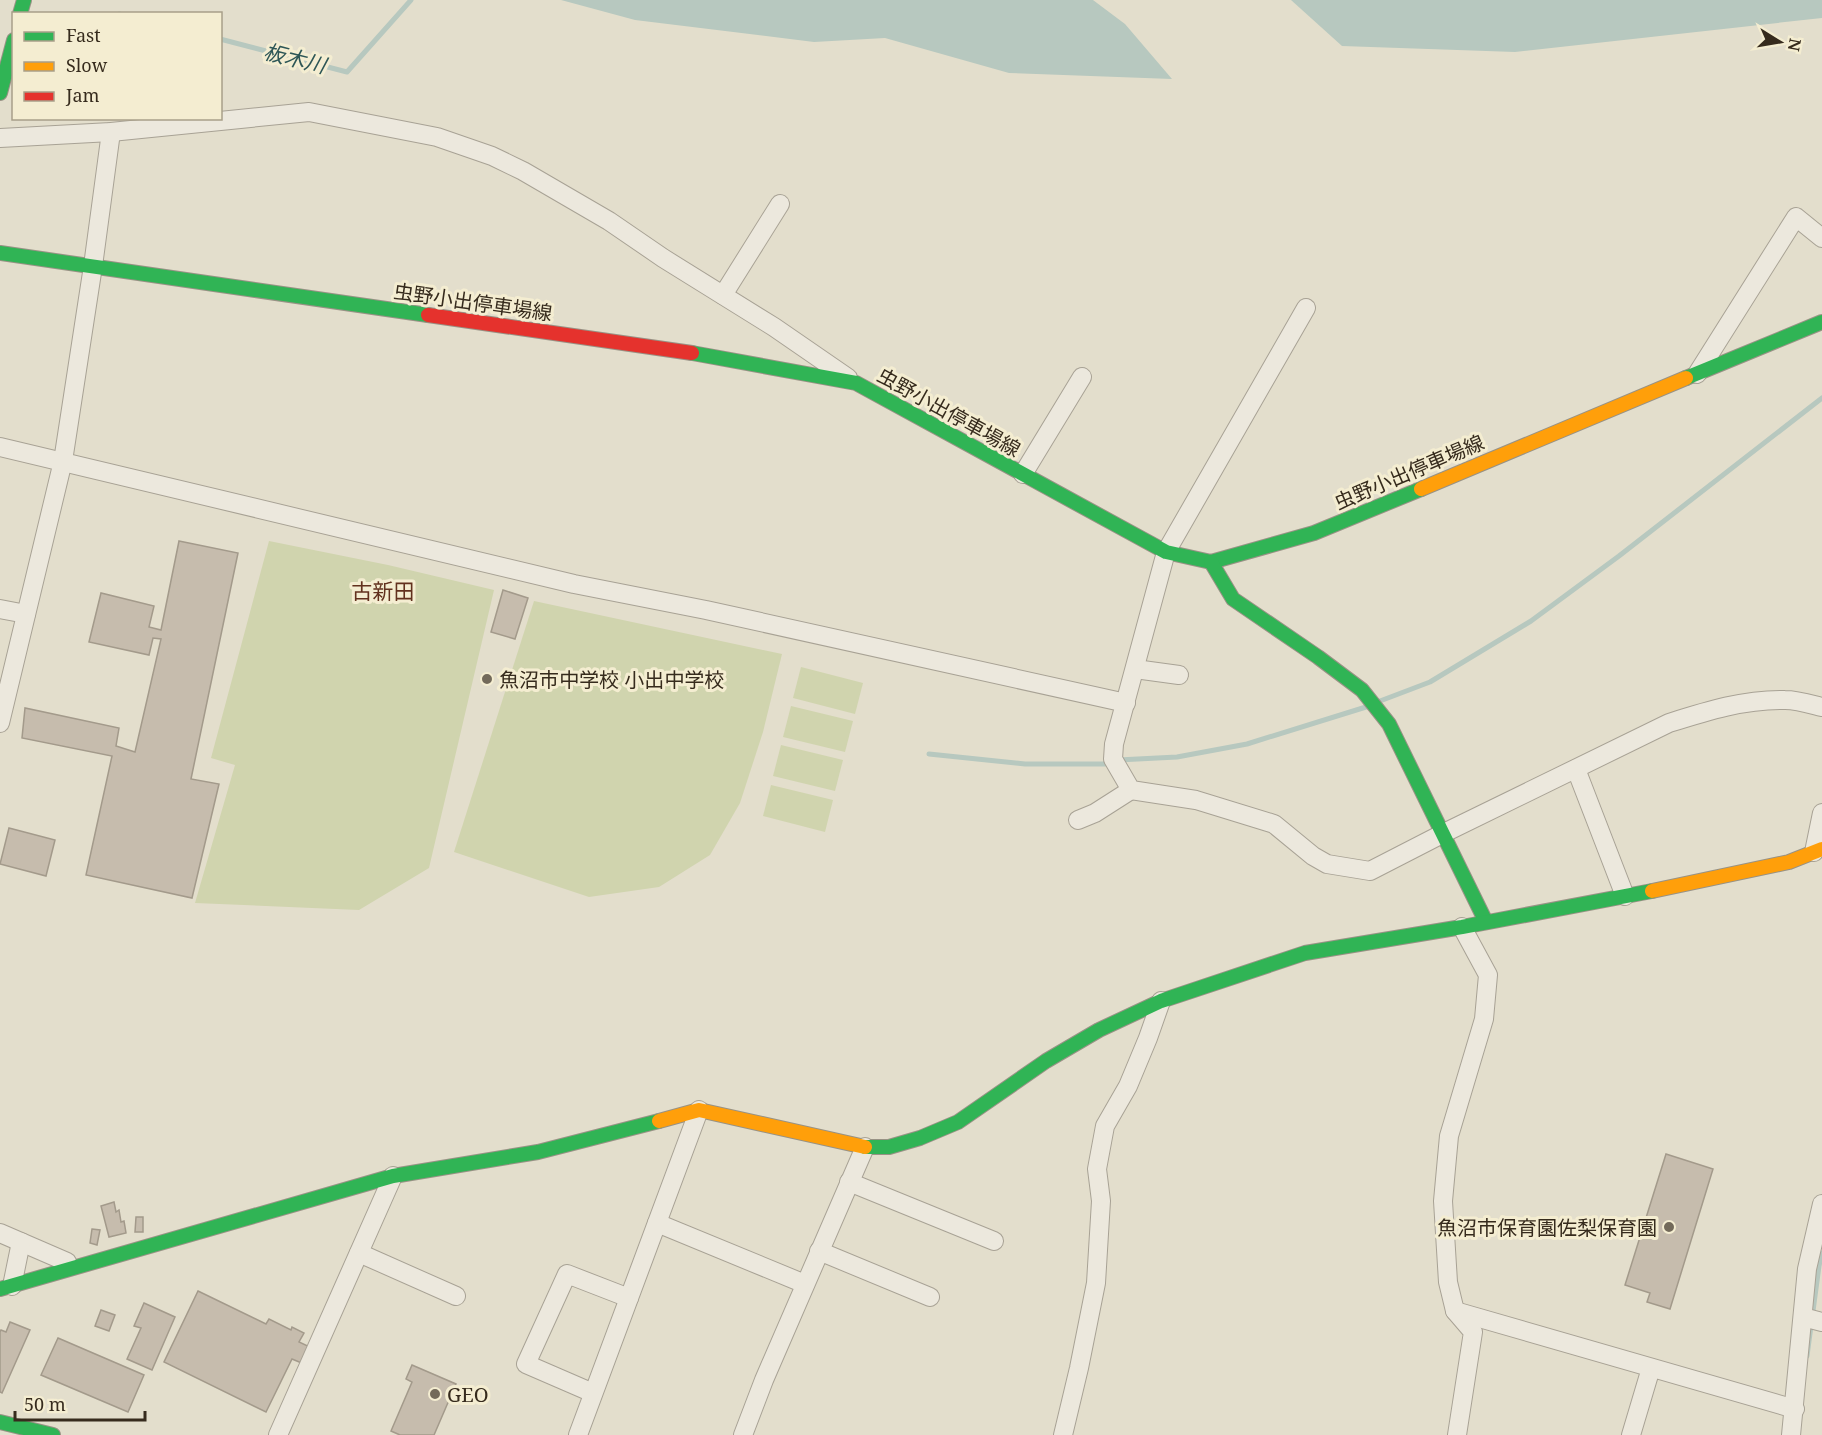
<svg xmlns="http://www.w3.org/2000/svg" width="1822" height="1435" font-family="'Noto Serif','Noto Sans JP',serif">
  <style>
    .green { fill: #d0d4ae }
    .water { fill: #b7c8bf }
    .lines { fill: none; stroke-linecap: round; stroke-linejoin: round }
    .stream { stroke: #b7c8bf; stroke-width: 5 }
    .building { fill: #c6bcad; stroke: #a39a8b; stroke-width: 1.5 }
    .street-casing { stroke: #a8a295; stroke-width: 20 }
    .fast-casing { stroke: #989285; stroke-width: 16 }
    .slow-casing { stroke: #989285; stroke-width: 16 }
    .jam-casing { stroke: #989285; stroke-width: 16 }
    .street { stroke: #ece8dd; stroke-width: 18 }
    .fast { stroke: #30b455; stroke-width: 14 }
    .slow { stroke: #ff9f0a; stroke-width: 14 }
    .jam { stroke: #e5322d; stroke-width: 14 }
    .poi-dot { fill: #736a5a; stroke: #f4edd1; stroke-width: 2 }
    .labels { text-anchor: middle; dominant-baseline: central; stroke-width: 6; stroke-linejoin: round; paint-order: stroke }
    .street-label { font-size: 20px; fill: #362b1d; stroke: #f4edd1 }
    .poi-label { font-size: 20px; fill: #362b1d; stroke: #f4edd1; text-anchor: start }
    .water-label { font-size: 21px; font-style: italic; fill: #2d5656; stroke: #f4edd1 }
    .neighbourhood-label { font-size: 21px; fill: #62311e; stroke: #f4edd1 }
  </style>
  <rect width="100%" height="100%" fill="#e3decc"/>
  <!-- green -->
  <g class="green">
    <path d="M 269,541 L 388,565 L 494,590 L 429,868 L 359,910 L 195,903 L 235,765 L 211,758 Z"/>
    <path d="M 534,601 L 782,654 L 763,732 L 740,803 L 710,855 L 659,887 L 589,897 L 454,852 Z"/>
    <path d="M 801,667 L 863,683 L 855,714 L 793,698 Z"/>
    <path d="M 791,706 L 853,721 L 845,752 L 783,737 Z"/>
    <path d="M 781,745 L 843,760 L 835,791 L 773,776 Z"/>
    <path d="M 771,785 L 833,800 L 825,832 L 763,816 Z"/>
  </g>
  <!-- water -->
  <g class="water">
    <path d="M 561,0 L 1093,0 L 1125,24 L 1172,79 L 1009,73 L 885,38 L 814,42 L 635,20 Z"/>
    <path d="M 1291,0 L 1822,0 L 1822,18 L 1515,52 L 1342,46 Z"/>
  </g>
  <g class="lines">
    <!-- stream -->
    <g class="stream">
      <path d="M 119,14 L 120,14"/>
      <path d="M 220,39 L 347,72 L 411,0"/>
      <path d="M 1380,701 L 1430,682 L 1531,621 L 1619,556 L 1822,398"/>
      <path d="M 929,754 L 1025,764 L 1110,764"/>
      <path d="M 1118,760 L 1177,757 L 1247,744 L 1366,707"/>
      <path d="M 1807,1356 L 1819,1266 L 1822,1253"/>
    </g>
  </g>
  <!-- building -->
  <g class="building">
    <path d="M 179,541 L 238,553 L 191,779 L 219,784 L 192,898 L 86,875 L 112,756 L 22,738 L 25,708 L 119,728 L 116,746 L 135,752 L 161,639 L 153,638 L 149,655 L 89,642 L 101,593 L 154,606 L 149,627 L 161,630 Z"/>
    <path d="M 503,590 L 528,598 L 515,639 L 491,632 Z"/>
    <path d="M 9,828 L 55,840 L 46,876 L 0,864 Z"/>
    <path d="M 1666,1154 L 1713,1169 L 1670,1309 L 1647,1302 L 1650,1293 L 1625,1285 Z"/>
    <path d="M 114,1202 L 116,1212 L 119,1210 L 121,1222 L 124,1221 L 126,1233 L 109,1237 L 101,1206 Z"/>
    <path d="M 136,1217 L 143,1217 L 143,1232 L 135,1232 Z"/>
    <path d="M 92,1229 L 100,1230 L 97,1245 L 90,1243 Z"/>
    <path d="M 198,1291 L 266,1324 L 269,1319 L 291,1330 L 292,1327 L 304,1333 L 299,1342 L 312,1348 L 304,1364 L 292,1359 L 266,1412 L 164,1362 Z"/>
    <path d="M 144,1303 L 175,1317 L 152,1370 L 127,1359 L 141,1328 L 134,1326 Z"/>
    <path d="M 101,1310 L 115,1315 L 109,1331 L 95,1326 Z"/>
    <path d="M 10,1322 L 30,1330 L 2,1393 L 0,1392 L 0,1332 L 1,1330 L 6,1332 Z"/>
    <path d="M 58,1338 L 144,1375 L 128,1412 L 41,1375 Z"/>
    <path d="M 412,1365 L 456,1384 L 434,1435 L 400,1435 L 391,1431 L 412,1382 L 406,1379 Z"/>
  </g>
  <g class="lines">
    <!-- street casing -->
    <g class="street-casing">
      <g id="street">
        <path d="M 0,138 L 111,132 L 309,112 L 437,137 L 492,156 L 523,171 L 609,221 L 663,258 L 774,327 L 848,378"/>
        <path d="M 723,295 L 780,204"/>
        <path d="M 1306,308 L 1166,552 L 1114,744 L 1113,759 L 1131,790 L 1196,800 L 1274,824 L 1313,856 L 1327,864 L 1370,871 L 1444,833 L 1669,723 C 1707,711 1745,699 1785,700 C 1797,700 1810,704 1822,707"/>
        <path d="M 1697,374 L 1796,217 L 1822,238"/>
        <path d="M 0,447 L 574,584 L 706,610 L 1126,703"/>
        <path d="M 1023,474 L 1082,377"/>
        <path d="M 0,609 L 26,614"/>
        <path d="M 1135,669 L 1179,675"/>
        <path d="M 0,723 L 63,461 L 93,266 L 111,132"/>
        <path d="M 1576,769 L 1625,896"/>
        <path d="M 1078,820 L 1095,813 L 1131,790"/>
        <path d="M 1814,852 L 1822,813"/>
        <path d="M 849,1182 L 994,1241"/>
        <path d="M 657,1223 L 805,1284"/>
        <path d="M 0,1233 L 67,1262"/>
        <path d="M 819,1251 L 930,1297"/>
        <path d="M 359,1253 L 456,1296"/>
        <path d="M 12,1286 L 21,1242"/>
        <path d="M 1455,1311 L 1795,1409"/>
        <path d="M 1803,1317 L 1822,1322"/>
        <path d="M 593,1393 L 526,1364 L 567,1274 L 629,1298"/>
        <path d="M 278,1435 L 393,1176"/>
        <path d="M 578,1435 L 699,1110"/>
        <path d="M 743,1435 L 764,1380 L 865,1147"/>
        <path d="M 1063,1435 L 1079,1368 L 1096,1283 L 1101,1201 L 1097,1169 L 1105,1126 L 1128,1086 L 1148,1038 L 1161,1001"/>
        <path d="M 1457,1435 L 1473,1332 L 1455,1311 L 1448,1282 L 1443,1201 L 1449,1136 L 1484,1019 L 1488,975 L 1462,927"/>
        <path d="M 1631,1435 L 1651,1368"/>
        <path d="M 1791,1435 L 1807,1269 L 1822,1204"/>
      </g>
    </g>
    <!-- fast casing -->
    <g class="fast-casing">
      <g id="fast">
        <path d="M 20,14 L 24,0"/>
        <path d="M 0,93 L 14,40"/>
        <path d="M 0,253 L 428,315"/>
        <path d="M 692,353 L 856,383 L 1166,552 L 1211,562 L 1314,533 L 1421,489"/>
        <path d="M 1686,378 L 1822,322"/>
        <path d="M 1211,562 L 1233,599 L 1318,657 L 1362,690 L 1389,724 L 1486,922"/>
        <path d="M 865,1147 L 889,1147 L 920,1138 L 958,1122 L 1046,1061 L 1099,1030 L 1161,1001 L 1305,953 L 1462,927 L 1652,891"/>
        <path d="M 0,1289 L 393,1176 L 538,1152 L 659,1121"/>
        <path d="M 0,1422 L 53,1435"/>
      </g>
    </g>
    <!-- slow casing -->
    <g class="slow-casing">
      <g id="slow">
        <path d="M 1421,489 L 1686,378"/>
        <path d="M 1652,891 L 1789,862 L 1822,849"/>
        <path d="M 659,1121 L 699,1110 L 865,1147"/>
      </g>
    </g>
    <!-- jam casing -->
    <g class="jam-casing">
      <path id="jam" d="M 428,315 L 692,353"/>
    </g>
    <!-- street -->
    <use href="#street" class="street"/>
    <!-- fast -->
    <use href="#fast" class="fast"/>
    <!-- slow -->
    <use href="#slow" class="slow"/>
    <!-- jam -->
    <use href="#jam" class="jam"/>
  </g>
  <!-- markers -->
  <g class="poi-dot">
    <circle cx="487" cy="679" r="6"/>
    <circle cx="1669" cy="1227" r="6"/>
    <circle cx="435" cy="1394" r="6"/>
  </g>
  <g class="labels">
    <!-- street labels -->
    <g class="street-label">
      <text transform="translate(473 302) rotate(8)">虫野小出停車場線</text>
      <text transform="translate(949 412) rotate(29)">虫野小出停車場線</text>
      <text transform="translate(1409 472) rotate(-23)">虫野小出停車場線</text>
    </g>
    <!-- poi labels -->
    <g class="poi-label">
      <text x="499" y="679">魚沼市中学校 小出中学校</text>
      <text x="1657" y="1227" text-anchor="end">魚沼市保育園佐梨保育園</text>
      <text x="447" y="1394">GEO</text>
    </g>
    <!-- water labels -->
    <g class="water-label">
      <text transform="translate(295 58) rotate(14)">板木川</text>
    </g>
    <!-- neighbourhood labels -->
    <g class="neighbourhood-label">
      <text x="383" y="591">古新田</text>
    </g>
  </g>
  <!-- legend -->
  <rect x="12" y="12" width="210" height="108" fill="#f4edd1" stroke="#a89f89" stroke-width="1.5"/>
  <rect x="24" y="32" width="30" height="9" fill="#30b455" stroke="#a89f89" stroke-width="1.5"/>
  <text x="66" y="42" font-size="18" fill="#362b1d">Fast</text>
  <rect x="24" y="62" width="30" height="9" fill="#ff9f0a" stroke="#a89f89" stroke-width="1.5"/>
  <text x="66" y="72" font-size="18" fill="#362b1d">Slow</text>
  <rect x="24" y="92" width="30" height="9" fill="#e5322d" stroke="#a89f89" stroke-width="1.5"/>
  <text x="66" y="102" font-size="18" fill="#362b1d">Jam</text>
  <!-- north arrow -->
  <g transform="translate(1780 42) rotate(101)" stroke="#f4edd1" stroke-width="4.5" paint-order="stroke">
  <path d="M0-4.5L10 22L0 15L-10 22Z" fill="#362b1d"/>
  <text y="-9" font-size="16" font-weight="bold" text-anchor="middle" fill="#362b1d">N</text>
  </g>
  <!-- scale -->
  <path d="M15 1411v9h130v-9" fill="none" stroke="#362b1d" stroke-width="3"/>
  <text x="24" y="1411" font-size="18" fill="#362b1d" stroke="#f4edd1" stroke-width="4.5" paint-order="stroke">50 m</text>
</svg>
